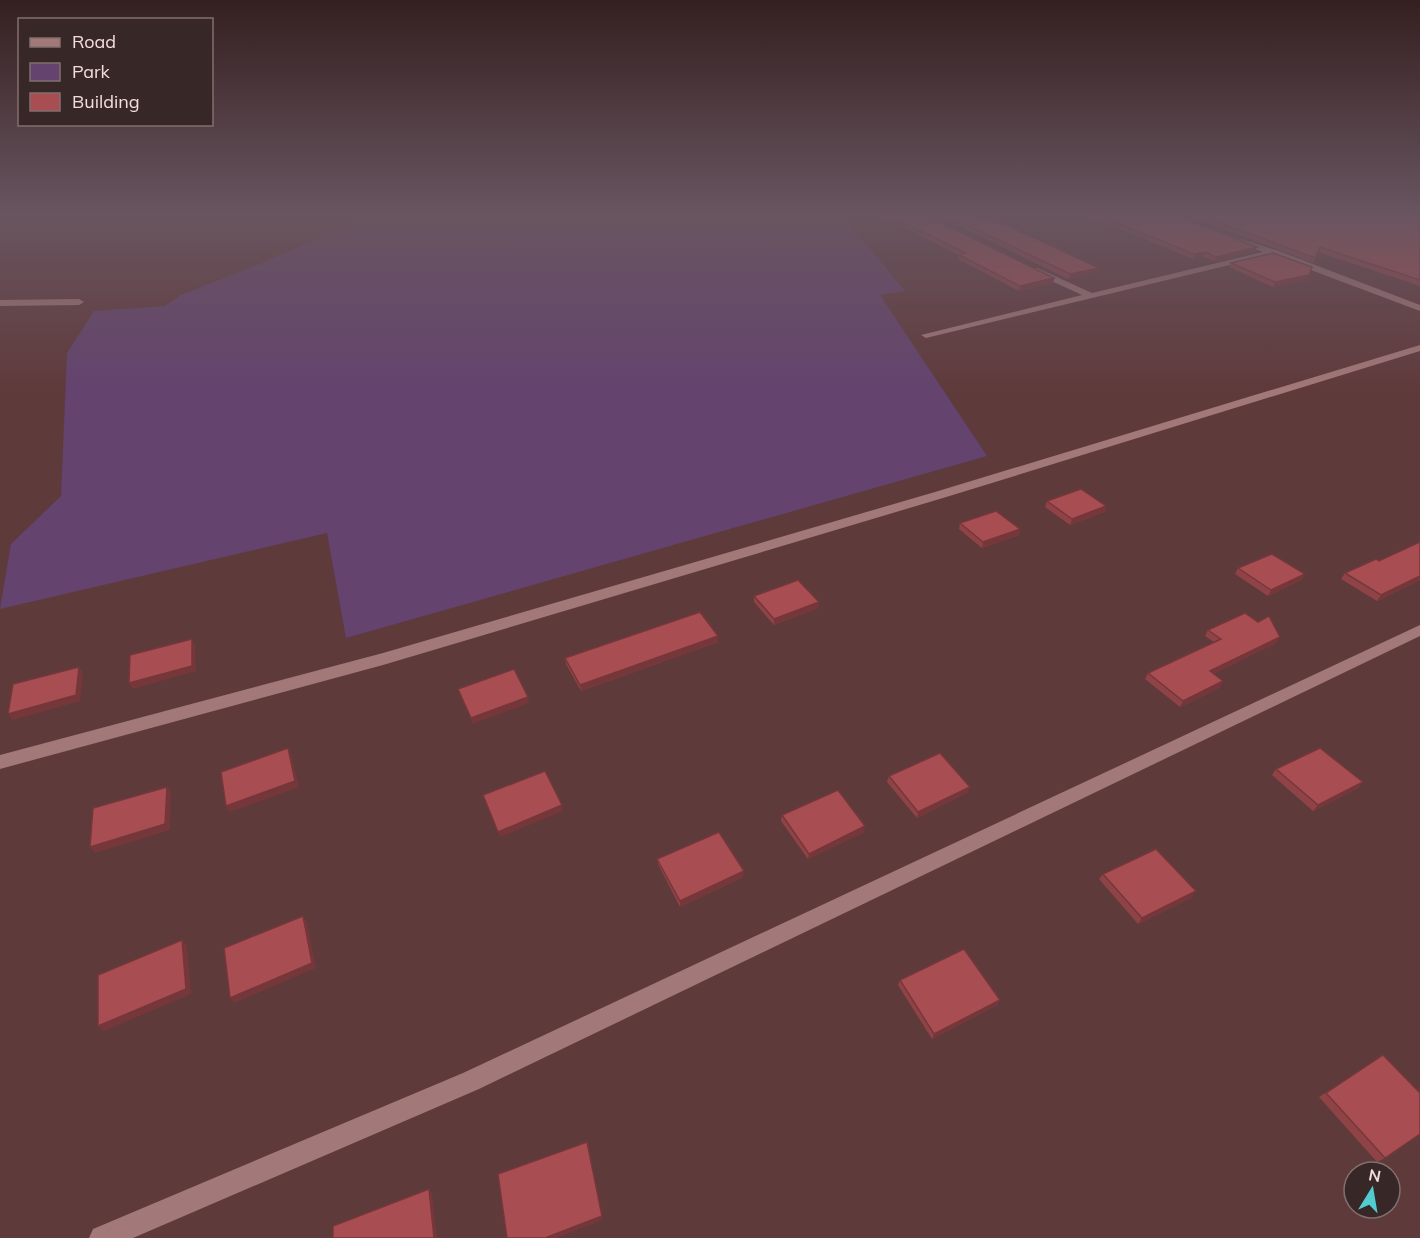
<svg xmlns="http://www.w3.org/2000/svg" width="1420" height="1238" font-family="Mulish,sans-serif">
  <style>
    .green { fill: #64436e }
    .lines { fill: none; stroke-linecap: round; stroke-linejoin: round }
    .street { fill: #a27878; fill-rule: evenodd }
    .wall { fill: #904347 }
    .shaded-wall { fill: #76373a }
    .building { fill: #a84e53; stroke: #76373a; stroke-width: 1.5 }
  </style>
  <rect width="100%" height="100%" fill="#5f3a3b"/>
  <!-- green -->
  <path class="green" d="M 371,215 L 842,215 L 905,291 L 880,295 L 987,456 L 346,638 L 327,533 L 0,609 L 11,544 L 61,496 L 67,353 L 94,311 L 165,306 L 181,295 L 260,264 Z"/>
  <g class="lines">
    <!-- street -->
    <g class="street">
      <path d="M 1230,236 L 1276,250 L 1420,305 L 1420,311 L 1271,255 L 926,338 L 921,335 L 1082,295 L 1034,273 L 1034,269 L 1037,268 L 1092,293 L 1263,252 L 1230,240 Z"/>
      <path d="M 0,300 L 79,299 L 84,302 L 79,305 L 0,306 Z"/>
      <path d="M 1420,345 L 1420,351 L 943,498 L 383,665 L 0,769 L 0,755 L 383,653 L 935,492 Z"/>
      <path d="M 1420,625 L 1420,636 L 479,1089 L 133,1238 L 89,1238 L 93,1229 L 463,1073 Z"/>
    </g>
  </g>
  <!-- wall -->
  <g class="wall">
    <path d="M 879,215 L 925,215 L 1054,278 L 1053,283 L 1019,291 L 958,259 L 959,255 Z"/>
    <path d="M 936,215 L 971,215 L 1098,272 L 1068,279 Z"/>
    <path d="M 1086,215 L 1175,215 L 1257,247 L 1255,251 L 1214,261 L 1203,256 L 1193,259 Z"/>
    <path d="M 1187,215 L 1408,215 L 1420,220 L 1420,286 L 1318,252 L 1313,263 Z"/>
    <path d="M 1231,263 L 1309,275 L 1307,280 L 1273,287 L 1229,267 Z"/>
    <path d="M 1047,501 L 1106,506 L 1104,512 L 1070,525 L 1045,507 Z"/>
    <path d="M 960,523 L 1020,529 L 1019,535 L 982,548 L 959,529 Z"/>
    <path d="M 1420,542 L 1420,580 L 1377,601 L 1341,579 L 1345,573 L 1379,561 Z"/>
    <path d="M 1238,568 L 1305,574 L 1301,580 L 1268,596 L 1235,574 Z"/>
    <path d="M 754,596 L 818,608 L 774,625 L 754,602 Z"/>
    <path d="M 1258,622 L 1276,643 L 1213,674 L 1220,687 L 1180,707 L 1145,679 L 1148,673 L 1214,642 L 1205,636 L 1208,630 Z"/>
    <path d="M 718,636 L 718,642 L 581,691 L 566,664 L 565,658 Z"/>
    <path d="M 1276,769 L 1363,782 L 1358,788 L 1313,811 L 1272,775 Z"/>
    <path d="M 889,776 L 968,792 L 917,818 L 887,782 Z"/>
    <path d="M 782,815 L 864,832 L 808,859 L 781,821 Z"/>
    <path d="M 657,859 L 743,877 L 680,907 L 658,864 Z"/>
    <path d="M 1103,874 L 1192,897 L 1138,924 L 1099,879 Z"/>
    <path d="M 900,980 L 1000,1000 L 997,1005 L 932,1039 L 898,985 Z"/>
    <path d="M 1383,1055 L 1385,1158 L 1377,1162 L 1319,1097 Z"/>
  </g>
  <!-- shaded-wall -->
  <g class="shaded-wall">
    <path d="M 1257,247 L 1255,251 L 1214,261 L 1216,257 Z"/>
    <path d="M 1205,252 L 1203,256 L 1193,259 L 1194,254 Z"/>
    <path d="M 1099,268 L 1098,272 L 1068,279 L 1070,274 Z"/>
    <path d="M 1309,275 L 1307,280 L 1273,287 L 1275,282 Z"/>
    <path d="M 1054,278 L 1053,283 L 1019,291 L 1020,286 Z"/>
    <path d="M 1106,506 L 1104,512 L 1070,525 L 1072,519 Z"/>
    <path d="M 1020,529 L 1019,535 L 982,548 L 983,542 Z"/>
    <path d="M 1305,574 L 1301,580 L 1268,596 L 1271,590 Z"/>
    <path d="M 1420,576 L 1420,580 L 1377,601 L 1381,595 Z"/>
    <path d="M 819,602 L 818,608 L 774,625 L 774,619 Z"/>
    <path d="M 718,636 L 718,642 L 581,691 L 580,685 Z"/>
    <path d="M 1280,637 L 1276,643 L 1207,677 L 1210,671 Z"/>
    <path d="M 192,639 L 195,645 L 196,671 L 133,689 L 129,683 Z"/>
    <path d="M 79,667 L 83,673 L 80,701 L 13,720 L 8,714 Z"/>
    <path d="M 1223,681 L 1220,687 L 1180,707 L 1183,701 Z"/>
    <path d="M 528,697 L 529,703 L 472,724 L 471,718 Z"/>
    <path d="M 288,748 L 291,754 L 299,787 L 230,812 L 226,806 Z"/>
    <path d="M 1363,782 L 1358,788 L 1313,811 L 1318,805 Z"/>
    <path d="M 167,787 L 171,792 L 170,830 L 95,853 L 90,847 Z"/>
    <path d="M 970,787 L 968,792 L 917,818 L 918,812 Z"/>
    <path d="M 562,805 L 563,811 L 500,837 L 498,832 Z"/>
    <path d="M 865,826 L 864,832 L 808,859 L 809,854 Z"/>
    <path d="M 744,871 L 743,877 L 680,907 L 680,901 Z"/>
    <path d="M 1196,891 L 1192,897 L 1138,924 L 1142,918 Z"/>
    <path d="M 303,916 L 307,922 L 316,968 L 234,1003 L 230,998 Z"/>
    <path d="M 182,940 L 187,946 L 191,994 L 104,1031 L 98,1026 Z"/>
    <path d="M 1000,1000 L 997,1005 L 932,1039 L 934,1034 Z"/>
    <path d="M 588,1146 L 603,1220 L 556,1238 L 545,1238 Z"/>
    <path d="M 429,1189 L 432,1193 L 437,1238 L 434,1238 Z"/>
  </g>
  <!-- building -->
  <g class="building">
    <path d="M 888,215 L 925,215 L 1054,278 L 1020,286 L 959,255 L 966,253 Z"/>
    <path d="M 946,215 L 971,215 L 981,220 L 991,218 L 1099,268 L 1070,274 Z"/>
    <path d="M 1098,215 L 1175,215 L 1257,247 L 1216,257 L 1205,252 L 1194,254 Z"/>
    <path d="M 1199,215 L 1408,215 L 1420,220 L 1420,280 L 1320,247 L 1315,258 Z"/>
    <path d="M 1273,253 L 1312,267 L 1309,275 L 1275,282 L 1231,263 Z"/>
    <path d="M 1081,489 L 1106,506 L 1072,519 L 1047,501 Z"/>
    <path d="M 996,511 L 1020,529 L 983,542 L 960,523 Z"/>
    <path d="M 1420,542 L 1420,576 L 1381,595 L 1345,573 L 1376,559 L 1379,561 Z"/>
    <path d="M 1272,554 L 1305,574 L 1271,590 L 1238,568 Z"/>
    <path d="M 798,580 L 819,602 L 774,619 L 754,596 Z"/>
    <path d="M 700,612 L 718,636 L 580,685 L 565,658 Z"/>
    <path d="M 1245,613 L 1258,622 L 1269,616 L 1280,637 L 1210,671 L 1223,681 L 1183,701 L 1148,673 L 1221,639 L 1208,630 Z"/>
    <path d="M 192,639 L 192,666 L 129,683 L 130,655 Z"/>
    <path d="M 79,667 L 76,695 L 8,714 L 13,684 Z"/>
    <path d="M 514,669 L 528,697 L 471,718 L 458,689 Z"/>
    <path d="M 288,748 L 295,781 L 226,806 L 221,772 Z"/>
    <path d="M 1320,748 L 1363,782 L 1318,805 L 1276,769 Z"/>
    <path d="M 940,753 L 970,787 L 918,812 L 889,776 Z"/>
    <path d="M 545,771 L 562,805 L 498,832 L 483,795 Z"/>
    <path d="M 167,787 L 165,824 L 90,847 L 93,808 Z"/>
    <path d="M 838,790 L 865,826 L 809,854 L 782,815 Z"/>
    <path d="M 719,832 L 744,871 L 680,901 L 657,859 Z"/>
    <path d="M 1156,849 L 1196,891 L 1142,918 L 1103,874 Z"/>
    <path d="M 303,916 L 312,963 L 230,998 L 224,948 Z"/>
    <path d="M 182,940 L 186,989 L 98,1026 L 98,975 Z"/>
    <path d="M 964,949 L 1000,1000 L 934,1034 L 900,980 Z"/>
    <path d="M 1383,1055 L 1420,1093 L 1420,1134 L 1385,1158 L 1326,1093 Z"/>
    <path d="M 587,1142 L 602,1216 L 545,1238 L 507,1238 L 498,1174 Z"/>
    <path d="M 429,1189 L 434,1238 L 333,1238 L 333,1226 Z"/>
  </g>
  <!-- sky -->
  <linearGradient id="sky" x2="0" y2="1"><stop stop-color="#342020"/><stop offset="0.55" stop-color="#695560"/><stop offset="1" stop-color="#695560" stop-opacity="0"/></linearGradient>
  <rect width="1420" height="389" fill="url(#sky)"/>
  <!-- legend -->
  <rect x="18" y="18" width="195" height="108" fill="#382727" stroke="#836f6f" stroke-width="1.5"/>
  <rect x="30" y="38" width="30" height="9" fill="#a27878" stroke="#836f6f" stroke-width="1.5"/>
  <text x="72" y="48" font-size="18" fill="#f3dcdb">Road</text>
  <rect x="30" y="63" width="30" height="18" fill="#64436e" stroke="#836f6f" stroke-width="1.5"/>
  <text x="72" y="78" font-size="18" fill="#f3dcdb">Park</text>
  <rect x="30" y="93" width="30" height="18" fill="#a84e53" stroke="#836f6f" stroke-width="1.5"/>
  <text x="72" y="108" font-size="18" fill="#f3dcdb">Building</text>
  <!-- north arrow -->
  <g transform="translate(1372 1190) rotate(11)"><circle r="28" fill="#382727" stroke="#836f6f" stroke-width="1.5"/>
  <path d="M0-4.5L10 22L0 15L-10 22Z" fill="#51ccd1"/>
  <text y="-9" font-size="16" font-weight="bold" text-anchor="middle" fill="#f3dcdb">N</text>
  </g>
</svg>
